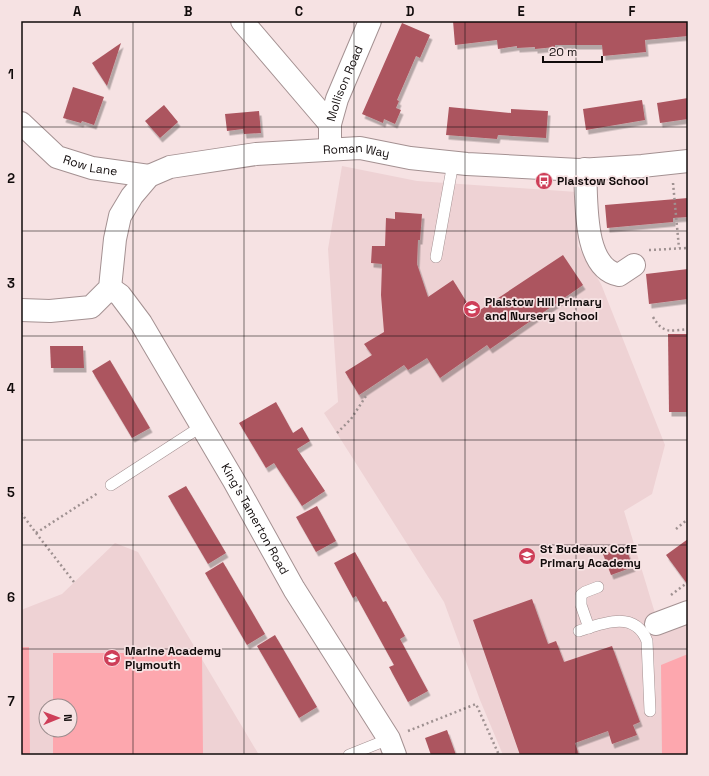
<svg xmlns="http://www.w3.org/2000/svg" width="709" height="776" font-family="'Space Grotesk',sans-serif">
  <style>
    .built { fill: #eed2d4; fill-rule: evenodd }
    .green { fill: #fda7ae }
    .building { fill: #ac555f; filter: url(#shadow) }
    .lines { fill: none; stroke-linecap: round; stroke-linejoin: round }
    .lane-casing { stroke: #a49192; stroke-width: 12 }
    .street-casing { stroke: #a49192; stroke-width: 24 }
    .secondary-casing { stroke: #a49192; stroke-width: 24 }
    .path { stroke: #9f9191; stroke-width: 2.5; stroke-dasharray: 2 3; stroke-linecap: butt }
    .lane { stroke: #fff; stroke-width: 11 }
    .street { stroke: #fff; stroke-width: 22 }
    .secondary { stroke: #fff; stroke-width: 22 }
    .grid { fill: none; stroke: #110b0b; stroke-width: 1; stroke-opacity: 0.55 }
    .labels { text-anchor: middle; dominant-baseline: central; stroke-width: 3.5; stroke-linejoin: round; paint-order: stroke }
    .street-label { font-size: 12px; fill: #110b0b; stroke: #f6e2e3 }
    .poi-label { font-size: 12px; font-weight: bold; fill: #110b0b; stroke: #f6e2e3; text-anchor: start }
    .neatline { fill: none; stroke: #110b0b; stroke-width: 1.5 }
    .grid-label { font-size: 13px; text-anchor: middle; font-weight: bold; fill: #110b0b }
  </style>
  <defs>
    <filter id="shadow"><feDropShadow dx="2.5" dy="4.5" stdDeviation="0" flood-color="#0004"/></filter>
  </defs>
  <rect width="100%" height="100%" fill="#f6e2e3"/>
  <!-- built -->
  <g class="built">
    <path d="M 342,166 L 417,181 L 577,192 L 578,246 L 601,284 L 665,445 L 652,494 L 624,511 L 661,633 L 688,621 L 688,755 L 503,755 L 480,700 L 444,602 L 324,413 L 338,402 L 328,249 Z"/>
    <path d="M 115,543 L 138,552 L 259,755 L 21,755 L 21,610 L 62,594 ZM 46,706 L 70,706 L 70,730 L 46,730 Z"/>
  </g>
  <!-- green -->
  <g class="green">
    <path d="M 21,647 L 29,647 L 30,755 L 21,755 Z"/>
    <path d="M 53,653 L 202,653 L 203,755 L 53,755 L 53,730 L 70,730 L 70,706 L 53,706 Z"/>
    <path d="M 688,654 L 688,755 L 662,755 L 661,665 Z"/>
  </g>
  <!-- building -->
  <g class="building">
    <path d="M 453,21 L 688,21 L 688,36 L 645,40 L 646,52 L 603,56 L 602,45 L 555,45 L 555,47 L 535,49 L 535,47 L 517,48 L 517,46 L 498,49 L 497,40 L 455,45 Z"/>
    <path d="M 402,23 L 430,35 L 420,58 L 416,56 L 397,100 L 399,101 L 396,108 L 401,110 L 395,124 L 384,119 L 383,123 L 362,114 Z"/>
    <path d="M 121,43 L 107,86 L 92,63 Z"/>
    <path d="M 73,87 L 104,97 L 94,125 L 82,121 L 81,123 L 63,118 Z"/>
    <path d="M 688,98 L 688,119 L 660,123 L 657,103 Z"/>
    <path d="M 642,100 L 645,120 L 586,130 L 583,109 Z"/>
    <path d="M 164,105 L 178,122 L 160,138 L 145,121 Z"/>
    <path d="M 449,107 L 511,113 L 511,109 L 548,111 L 546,138 L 498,135 L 497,139 L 446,135 Z"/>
    <path d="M 259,111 L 261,133 L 244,134 L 243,129 L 227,131 L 225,114 Z"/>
    <path d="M 688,198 L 688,217 L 673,218 L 673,222 L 607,228 L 605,205 Z"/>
    <path d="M 395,212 L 422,214 L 420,240 L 418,240 L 417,264 L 428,297 L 453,280 L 474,314 L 563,255 L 583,285 L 490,349 L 487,345 L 440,378 L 427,358 L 408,370 L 404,365 L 359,395 L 345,372 L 372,355 L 364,344 L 384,332 L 381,295 L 382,264 L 371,263 L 372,246 L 385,246 L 386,218 L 395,219 Z"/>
    <path d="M 688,269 L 688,299 L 649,304 L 646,274 Z"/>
    <path d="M 668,334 L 688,334 L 688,412 L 669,412 Z"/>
    <path d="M 50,346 L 83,346 L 84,368 L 51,368 Z"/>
    <path d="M 110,360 L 150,428 L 132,438 L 92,371 Z"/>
    <path d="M 276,402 L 293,433 L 302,427 L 310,441 L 297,449 L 325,491 L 302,506 L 274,463 L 266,468 L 239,423 Z"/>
    <path d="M 186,486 L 226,553 L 208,564 L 168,496 Z"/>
    <path d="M 317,506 L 336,541 L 316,552 L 296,517 Z"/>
    <path d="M 688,539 L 688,585 L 666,555 Z"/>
    <path d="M 625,546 L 633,567 L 611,575 L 603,554 Z"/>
    <path d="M 355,552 L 383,602 L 386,601 L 405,636 L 400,639 L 428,691 L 408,702 L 389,667 L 394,665 L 356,596 L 353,598 L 334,563 Z"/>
    <path d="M 223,562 L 265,634 L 247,645 L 205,573 Z"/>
    <path d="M 532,599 L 548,644 L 556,641 L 564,662 L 612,646 L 640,722 L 633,725 L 637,735 L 612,744 L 608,731 L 575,743 L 579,755 L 520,755 L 473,620 Z"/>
    <path d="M 275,635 L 317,707 L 299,718 L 257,646 Z"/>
    <path d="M 447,730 L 456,755 L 431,755 L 425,738 Z"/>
  </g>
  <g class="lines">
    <!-- lane casing -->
    <g class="lane-casing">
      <g id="lane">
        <path d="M 436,257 L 453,163"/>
        <path d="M 111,485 L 202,426"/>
        <path d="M 589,628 L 581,605 L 581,595 L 585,592 L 598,587"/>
        <path d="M 579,631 C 603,623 635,610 647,641 L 650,711"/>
        <path d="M 349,755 L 389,739"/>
      </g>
    </g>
    <!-- street casing -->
    <g class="street-casing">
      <g id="street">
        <path d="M 242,21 L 330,124"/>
        <path id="s1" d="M 21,123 L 57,157 L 92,168 L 149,176"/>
        <path id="s2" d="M 330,149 L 330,124 L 337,99 L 370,21"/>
        <path d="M 585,169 C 587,198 582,268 619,275 L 634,265"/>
        <path id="s3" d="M 110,288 L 120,295 L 141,323 L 234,481 L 294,589 L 389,739 L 395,755"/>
        <path d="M 656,624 L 688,612"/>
      </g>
    </g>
    <!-- secondary casing -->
    <g class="secondary-casing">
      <g id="secondary">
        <path id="s4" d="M 21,310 L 50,311 L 91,307 L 110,288 L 115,239 L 120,216 L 132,196 L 149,176 L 170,167 L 256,154 L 360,148 L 410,158 L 467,164 L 579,170 L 642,166 L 688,161"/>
      </g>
    </g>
    <!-- path -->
    <g class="path">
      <path d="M 673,183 L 679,248"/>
      <path d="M 649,250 L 688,248"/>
      <path d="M 653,317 C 663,334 670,331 688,329"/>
      <path d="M 337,433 L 351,419 L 366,396"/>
      <path d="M 21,513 L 36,533 L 98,493"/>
      <path d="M 676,529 L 688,519"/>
      <path d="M 36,533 L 74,582"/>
      <path d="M 671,595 L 688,582"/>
      <path d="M 408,731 L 476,704 L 499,755"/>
    </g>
    <!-- lane -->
    <use href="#lane" class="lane"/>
    <!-- street -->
    <use href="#street" class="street"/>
    <!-- secondary -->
    <use href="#secondary" class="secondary"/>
  </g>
  <!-- grid -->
  <path class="grid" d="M 133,21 L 133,755M 244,21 L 244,755M 354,21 L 354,755M 465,21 L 465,755M 576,21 L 576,755M 21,127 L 688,127M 21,231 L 688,231M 21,336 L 688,336M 21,440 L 688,440M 21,545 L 688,545M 21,649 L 688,649"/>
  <!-- icons -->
  <defs>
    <g id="bus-disc" transform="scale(0.9)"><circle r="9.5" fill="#ce3e58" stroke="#f6e2e3"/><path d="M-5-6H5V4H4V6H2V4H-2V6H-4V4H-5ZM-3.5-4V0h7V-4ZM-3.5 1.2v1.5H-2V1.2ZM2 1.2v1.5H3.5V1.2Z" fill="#fff"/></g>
    <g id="school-disc" transform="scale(0.9)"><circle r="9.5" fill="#ce3e58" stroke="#f6e2e3"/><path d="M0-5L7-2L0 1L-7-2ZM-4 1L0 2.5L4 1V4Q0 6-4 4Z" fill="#fff"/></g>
  </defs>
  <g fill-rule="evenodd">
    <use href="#bus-disc" x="544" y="181"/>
    <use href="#school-disc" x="472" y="309"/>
    <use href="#school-disc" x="527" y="556"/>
    <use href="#school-disc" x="112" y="658"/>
  </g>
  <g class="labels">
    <!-- street labels -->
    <g class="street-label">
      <text stroke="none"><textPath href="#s2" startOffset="68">Mollison Road</textPath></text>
      <text stroke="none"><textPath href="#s4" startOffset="430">Roman Way</textPath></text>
      <text stroke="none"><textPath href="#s1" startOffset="84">Row Lane</textPath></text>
      <text stroke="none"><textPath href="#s3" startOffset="274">King's Tamerton Road</textPath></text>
    </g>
    <!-- poi labels -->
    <g class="poi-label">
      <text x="557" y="181">Plaistow School</text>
      <text x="485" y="302">Plaistow Hill Primary<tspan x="485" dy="14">and Nursery School</tspan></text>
      <text x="540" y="549">St Budeaux CofE<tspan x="540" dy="14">Primary Academy</tspan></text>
      <text x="125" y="651">Marine Academy<tspan x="125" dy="14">Plymouth</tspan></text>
    </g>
  </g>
  <!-- border -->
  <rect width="709" height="776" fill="none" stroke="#f6e2e3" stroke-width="44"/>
  <!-- north arrow -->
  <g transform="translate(58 718) rotate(89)"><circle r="19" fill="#f6e2e3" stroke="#9a8c8d"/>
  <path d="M0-3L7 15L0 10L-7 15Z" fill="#ce3e58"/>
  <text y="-6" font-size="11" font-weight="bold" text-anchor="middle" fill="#110b0b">N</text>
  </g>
  <!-- scale -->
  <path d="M543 56v6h59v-6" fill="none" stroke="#110b0b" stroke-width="2"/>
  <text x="549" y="56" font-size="12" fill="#110b0b" stroke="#f6e2e3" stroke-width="3" paint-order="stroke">20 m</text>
  <rect x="22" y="22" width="665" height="732" class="neatline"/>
  <g class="grid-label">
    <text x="77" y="16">A</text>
    <text x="188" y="16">B</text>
    <text x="299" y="16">C</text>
    <text x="410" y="16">D</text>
    <text x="521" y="16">E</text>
    <text x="632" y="16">F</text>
    <text x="11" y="79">1</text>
    <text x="11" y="183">2</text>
    <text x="11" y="288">3</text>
    <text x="11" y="393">4</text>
    <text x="11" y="497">5</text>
    <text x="11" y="602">6</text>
    <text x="11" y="706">7</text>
  </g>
</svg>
